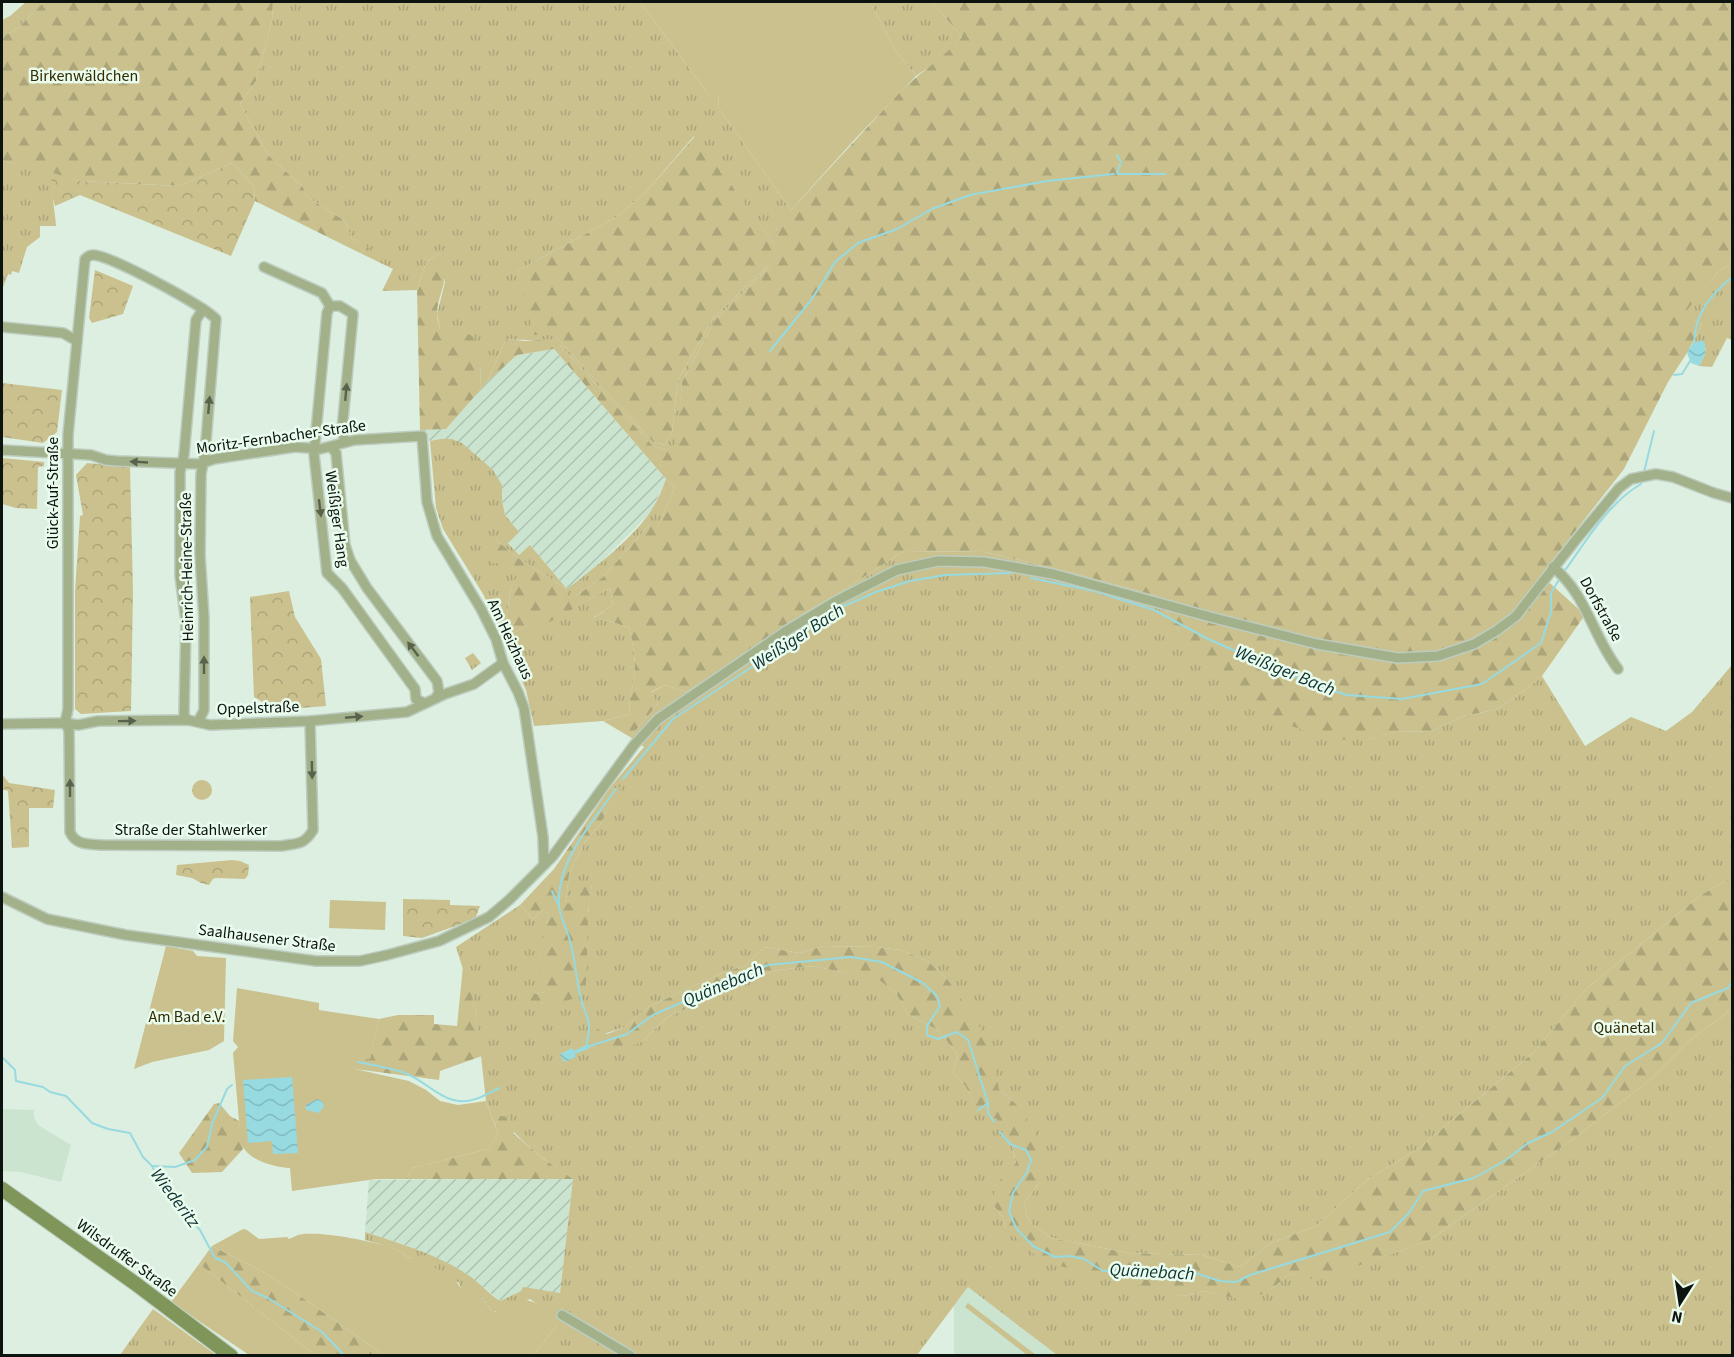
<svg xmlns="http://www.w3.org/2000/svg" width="1734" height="1357" font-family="'Source Sans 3',sans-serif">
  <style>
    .built { fill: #cbe4d0 }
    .industrial { fill: url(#industrial-furrows) }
    .grass { fill: url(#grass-tufts); fill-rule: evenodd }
    .forest { fill: url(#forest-firs) }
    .park { fill: url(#park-crowns) }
    .garden { fill: #cac18f }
    .water { fill: url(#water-waves) }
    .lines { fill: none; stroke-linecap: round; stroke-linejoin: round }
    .stream { stroke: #97dae0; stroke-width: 2 }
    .street-casing { stroke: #bcccbe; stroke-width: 12 }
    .secondary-casing { stroke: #bcccbe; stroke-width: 16 }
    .street { stroke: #a2b18a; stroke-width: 9 }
    .secondary { stroke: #80955a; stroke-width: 14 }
    .oneway { fill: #58624c }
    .labels { text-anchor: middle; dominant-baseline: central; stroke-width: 5; stroke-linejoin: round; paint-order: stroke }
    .park-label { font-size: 16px; fill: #312900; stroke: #eafced }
    .street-label { font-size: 16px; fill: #0d130e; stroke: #eafced }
    .water-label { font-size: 18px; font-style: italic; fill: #0e3033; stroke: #eafced }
  </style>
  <defs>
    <pattern id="industrial-furrows" width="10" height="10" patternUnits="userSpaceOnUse" patternTransform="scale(1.5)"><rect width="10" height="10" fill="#cbe4d0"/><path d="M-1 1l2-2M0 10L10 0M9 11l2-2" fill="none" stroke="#adc3b1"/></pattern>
    <pattern id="grass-tufts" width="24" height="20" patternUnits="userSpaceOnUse" patternTransform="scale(1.5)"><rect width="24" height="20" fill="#cac18f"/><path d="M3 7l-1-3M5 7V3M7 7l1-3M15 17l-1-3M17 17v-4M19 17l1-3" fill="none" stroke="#aca57a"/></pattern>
    <pattern id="forest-firs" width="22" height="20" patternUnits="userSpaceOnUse" patternTransform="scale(1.5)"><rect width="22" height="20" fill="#cac18f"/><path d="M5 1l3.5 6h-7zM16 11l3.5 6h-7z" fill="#aca57a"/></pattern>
    <pattern id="park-crowns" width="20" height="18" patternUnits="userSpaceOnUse" patternTransform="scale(1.5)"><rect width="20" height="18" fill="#cac18f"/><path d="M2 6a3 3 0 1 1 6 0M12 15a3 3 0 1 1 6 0" fill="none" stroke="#aca57a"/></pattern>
    <pattern id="water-waves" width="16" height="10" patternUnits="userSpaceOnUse" patternTransform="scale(1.5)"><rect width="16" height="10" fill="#97dae0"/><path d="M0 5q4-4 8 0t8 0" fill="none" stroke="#81babf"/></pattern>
  </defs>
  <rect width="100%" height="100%" fill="#ddefe0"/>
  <!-- built -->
  <g class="built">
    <path d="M 2,1109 L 34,1110 L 34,1117 L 38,1125 L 71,1145 L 61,1182 L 21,1172 L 2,1171 Z"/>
    <path d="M 968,1287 L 1057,1355 L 954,1356 L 954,1306 Z"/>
  </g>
  <!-- industrial -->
  <g class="industrial">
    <path d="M 554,349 L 666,479 L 653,508 L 646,517 L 598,565 L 567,589 L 531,546 L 519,555 L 508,542 L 519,532 L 505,515 L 502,500 L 502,485 L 440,439 L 430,441 L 420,430 L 446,429 L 487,382 L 517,355 Z"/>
    <path d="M 467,1179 L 573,1179 L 560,1293 L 521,1291 L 500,1301 L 471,1277 L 437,1259 L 408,1246 L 365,1232 L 369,1180 Z"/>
  </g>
  <!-- grass -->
  <g class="grass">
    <path d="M 26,2 L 44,2 L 18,28 L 2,37 L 2,20 L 10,16 Z"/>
    <path d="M 273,2 L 640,2 L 709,95 L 719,95 L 718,107 L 791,210 L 776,227 L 780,249 L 768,268 L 715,320 L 682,382 L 677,444 L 666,450 L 652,445 L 560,345 C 540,338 526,341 506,339 L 487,382 L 481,389 L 480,363 L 459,329 L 440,329 L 437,314 L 445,282 L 440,253 L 426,262 L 417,290 L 382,291 L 393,269 L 360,253 L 369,249 L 352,239 L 345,221 L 307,197 L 303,187 L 269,156 L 240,104 L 256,81 L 272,21 ZM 694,136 L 775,245 L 766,267 L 713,318 L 678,380 L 672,432 L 665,445 L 653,442 L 554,335 L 517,271 L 615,218 L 645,193 Z"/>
    <path d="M 870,2 L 932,2 L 962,37 L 944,57 L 916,76 L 895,50 Z"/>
    <path d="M 2,160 L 53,173 C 50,192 55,208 56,226 L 40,226 L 40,237 L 27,247 L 19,273 L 12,271 L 11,275 L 8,274 L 2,290 Z"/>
    <path d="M 1732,262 L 1732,340 L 1727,338 L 1712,367 L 1699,366 C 1704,357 1709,349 1702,341 L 1692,344 L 1702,324 L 1682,315 L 1718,272 Z"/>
    <path d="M 440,439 L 452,439 L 462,443 L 493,470 L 502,485 L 502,500 L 505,515 L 519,532 L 508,543 L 519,555 L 530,545 L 567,589 C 593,569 636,536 652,509 C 658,500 662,489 666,479 L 675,487 L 658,527 L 650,524 L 603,577 L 576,596 L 565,596 L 567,589 L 518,558 L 495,539 L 509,564 L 519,574 L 511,587 L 504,632 L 513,633 L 528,625 L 537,628 L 610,588 L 613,605 L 593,618 L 610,621 L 629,628 C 633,644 636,659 634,676 C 633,692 628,696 630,714 L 603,721 L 534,726 L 526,690 L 516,669 L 505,638 L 483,594 L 443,529 L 436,508 L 430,441 Z"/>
    <path d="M 904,551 L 985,552 L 1074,573 L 1157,596 L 1180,633 L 1371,739 L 1397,731 L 1430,732 L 1463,716 L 1495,710 L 1519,695 L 1542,676 L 1585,746 L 1631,717 L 1666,731 L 1692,712 L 1732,665 L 1732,877 L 1701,895 L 1586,989 L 1534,1052 L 1418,1149 L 1368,1179 L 1316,1226 L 1271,1243 L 1240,1267 L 1202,1255 L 1128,1253 L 1052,1238 L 1032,1225 L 1027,1216 L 1024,1203 L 1040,1182 L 1015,1103 L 999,1089 L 967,1010 L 949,981 L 928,961 L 901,950 L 876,947 L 823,946 L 800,953 L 764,947 L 746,965 L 720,974 L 648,1007 L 625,1027 L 592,1038 L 642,1042 L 666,1018 L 753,978 L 778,970 L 814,966 L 845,973 L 870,972 L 895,992 L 909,1015 L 938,1030 L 958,1055 L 953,1072 L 966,1087 L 977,1111 L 997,1118 L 1012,1145 L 1016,1164 L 994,1186 L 994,1206 L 1002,1216 L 1006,1228 L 1147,1286 L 1183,1296 L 1204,1291 L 1246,1300 L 1272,1289 L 1289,1274 L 1319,1279 L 1428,1241 L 1573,1139 L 1650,1080 L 1689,1041 L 1732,1009 L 1732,1355 L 1057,1355 L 968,1287 L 917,1355 L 534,1355 L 556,1326 L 557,1319 L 530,1299 L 497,1312 L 490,1309 L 482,1298 L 464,1287 L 462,1292 L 459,1283 L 411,1257 L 406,1258 L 404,1254 L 392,1248 L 383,1248 L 383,1245 L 365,1240 L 365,1232 C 401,1244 440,1255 471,1277 C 482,1285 489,1294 500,1301 L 521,1291 L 523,1287 L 560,1293 L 573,1179 C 546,1161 520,1142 500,1116 L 495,1125 L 486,1101 L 476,1011 L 456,947 L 520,905 L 533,919 L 543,910 L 548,914 L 540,961 L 545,992 L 535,994 L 542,1004 L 589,910 L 589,902 L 592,884 L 578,893 L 578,901 L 572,907 L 566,901 L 569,875 L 574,863 L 585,842 L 601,823 L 620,788 L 609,789 L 644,747 L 630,737 L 658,704 L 650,693 L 665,685 L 686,692 Z"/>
    <path d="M 473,653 L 481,663 L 472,670 L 465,658 Z"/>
    <path d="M 153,1309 L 216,1355 L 120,1355 Z"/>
  </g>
  <!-- forest -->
  <g class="forest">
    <path d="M 44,2 L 273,2 L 272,21 L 256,81 L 240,104 L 269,156 L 303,187 L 307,197 L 345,221 L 352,239 L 370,249 L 360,253 L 255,201 L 254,186 L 232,163 L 179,186 L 80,181 L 2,160 L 2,37 L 18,28 Z"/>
    <path d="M 932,2 L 1732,2 L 1732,262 L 1718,272 L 1683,315 L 1702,324 L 1687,353 L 1668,382 L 1624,469 L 1541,575 L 1585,615 L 1542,676 L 1519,695 L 1495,710 L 1463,716 L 1430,732 L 1398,731 L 1371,739 L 1331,740 L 1283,723 L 1230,682 L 1180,633 L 1157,596 L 1074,573 L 985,552 L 904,551 L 686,692 L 665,685 L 651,692 L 658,704 L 630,737 L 603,721 L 630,714 C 628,697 633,691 634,676 C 636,659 633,644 629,628 L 610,621 L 592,619 L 613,605 L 610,588 L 537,629 L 528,625 L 513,633 L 504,632 L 511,587 L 518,574 L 509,564 L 493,563 L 484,541 L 495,539 L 518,558 L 567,589 L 566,596 L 576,596 L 603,577 L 651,523 L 658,527 L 675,487 L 666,479 L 554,349 L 517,355 L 487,382 L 506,339 L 525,341 L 552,339 L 560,345 L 652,445 L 666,450 L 676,444 L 682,382 L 715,320 L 768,268 L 779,249 L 776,227 L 767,213 L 781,205 L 788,212 L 791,210 L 898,94 C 919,73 942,59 962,37 Z"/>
    <path d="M 695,136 L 775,245 L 776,249 L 766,267 L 713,318 L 678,380 L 672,432 L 665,445 L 653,442 L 554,335 L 534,335 L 517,271 L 615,218 L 645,193 Z"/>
    <path d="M 440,253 C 452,281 438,290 437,314 C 437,319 439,324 440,329 L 459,329 L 474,337 L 480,363 L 481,389 L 446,429 L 420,430 L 417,290 L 426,262 Z"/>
    <path d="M 621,787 L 601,823 L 585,842 L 574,863 L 569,875 L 566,901 L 572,906 L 577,901 L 578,893 L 585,881 L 592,884 C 585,919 589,957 585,994 L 558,1004 L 527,1002 L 529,992 L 535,994 L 545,992 C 534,968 544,938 548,914 L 543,910 L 533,919 L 520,905 L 554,869 L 609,789 Z"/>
    <path d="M 1732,877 L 1732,1009 L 1689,1041 L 1650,1080 L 1573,1139 L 1428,1241 L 1318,1280 L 1289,1274 L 1272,1289 L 1247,1301 L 1204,1291 L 1183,1296 L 1060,1266 L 1036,1256 L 1006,1228 L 1002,1216 L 994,1206 L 994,1186 L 1016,1163 L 1012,1145 L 997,1119 L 977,1112 L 966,1087 L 953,1072 L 958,1055 L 938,1030 L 909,1015 L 895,992 L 870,973 L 845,973 L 814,966 L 778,970 L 753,978 L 666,1018 L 642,1042 L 612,1052 L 603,1049 L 592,1038 L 594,1027 L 607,1034 L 625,1027 L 648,1007 L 720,974 L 746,965 L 764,947 L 800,953 L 823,946 L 876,947 L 901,950 L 928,961 L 949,981 L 989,1041 L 999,1089 L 1015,1103 L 1034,1129 L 1042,1155 L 1040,1182 L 1024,1203 L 1027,1216 L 1032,1225 L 1052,1238 L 1128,1253 L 1202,1255 L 1240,1267 L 1271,1243 L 1316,1226 L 1368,1179 L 1418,1149 L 1534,1052 L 1586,989 L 1701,895 Z"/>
    <path d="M 463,966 L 476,1011 L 482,1056 L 440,1071 L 439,1080 L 355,1069 L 357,1059 L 370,1058 L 379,1019 L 398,1015 L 434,1015 L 434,1024 L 457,1026 Z"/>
    <path d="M 219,1103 L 230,1116 L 239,1121 L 243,1149 L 222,1172 L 192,1173 L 179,1153 L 214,1104 Z"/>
    <path d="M 500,1116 L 510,1117 L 514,1134 L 544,1159 L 573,1179 L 406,1179 L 413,1168 L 488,1149 L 498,1134 L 495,1125 Z"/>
    <path d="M 212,1246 L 260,1270 L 296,1293 L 384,1355 L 315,1355 L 199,1264 Z"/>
  </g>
  <!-- park -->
  <g class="park">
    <path d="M 232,163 L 254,186 L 255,201 L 231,256 L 80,195 L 55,206 L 50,189 L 53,173 L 80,181 L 179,186 Z"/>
    <path d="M 95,270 L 133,286 L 123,314 L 92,323 L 89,318 Z"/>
    <path d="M 2,383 L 62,390 L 57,432 L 43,443 L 2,437 Z"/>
    <path d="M 2,458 L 44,462 L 44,466 L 38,467 L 37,509 L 16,508 L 2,504 Z"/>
    <path d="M 87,463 L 130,467 L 133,591 L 131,711 L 81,714 L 75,709 L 75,591 L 80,516 L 83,515 L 76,475 Z"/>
    <path d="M 289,591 L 295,617 L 321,659 L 326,706 L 276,710 L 254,697 L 250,597 Z"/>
    <path d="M 2,774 L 9,783 L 55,790 L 53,808 L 29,808 L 29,847 L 12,848 L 8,791 L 2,789 Z"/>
    <circle cx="202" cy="790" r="10"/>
    <path d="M 232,860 L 240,861 L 249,865 L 248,875 L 245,879 L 216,878 L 213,879 L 209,885 L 201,883 L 192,878 L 176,875 L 177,865 Z"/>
    <path d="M 403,899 L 450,900 L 450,905 L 480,906 L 475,919 L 422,938 L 403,936 Z"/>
  </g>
  <!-- garden -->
  <g class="garden">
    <path d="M 640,2 L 870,2 L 895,50 L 916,76 L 855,139 L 791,210 L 718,107 L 719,95 L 709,95 Z"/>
    <path d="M 330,900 L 386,902 L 385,930 L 329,928 Z"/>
    <path d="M 166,946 L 193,951 L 197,956 L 226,958 L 224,1041 L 209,1050 L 152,1062 L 134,1069 Z"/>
    <path d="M 237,988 L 319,1003 L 319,1010 L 379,1019 L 370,1059 L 358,1060 L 355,1069 L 409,1081 L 426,1090 L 440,1101 L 458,1105 L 486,1101 L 498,1134 L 488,1149 L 413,1168 L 406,1179 L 376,1179 L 292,1191 L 290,1168 C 273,1167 247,1160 241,1143 L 233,1053 L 238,1047 L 233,1041 Z"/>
    <path d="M 243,1229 L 247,1230 L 259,1239 L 287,1237 L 289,1239 C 292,1238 295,1236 298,1235 C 316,1230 365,1240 383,1245 L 384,1248 L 392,1248 L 404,1254 L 406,1258 L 411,1257 C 427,1264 456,1274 462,1291 L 464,1286 L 482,1298 L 490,1309 L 496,1312 C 500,1306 504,1304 511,1302 C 531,1294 542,1308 558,1319 L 556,1326 L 534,1355 L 384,1355 L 296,1293 L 260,1270 L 212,1246 Z"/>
    <path d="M 199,1264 L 315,1355 L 249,1355 L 171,1302 Z"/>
    <path d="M 968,1303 L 1036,1355 L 1027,1355 L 965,1307 Z"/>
  </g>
  <!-- water -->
  <g class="water">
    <path d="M 1702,340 L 1705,344 L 1705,355 L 1699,366 L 1691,363 L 1687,353 L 1692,344 Z"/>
    <path d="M 588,1044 L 590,1048 L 575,1054 L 576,1057 L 564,1062 L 560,1054 L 572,1048 L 574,1051 Z"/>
    <path d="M 292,1077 L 298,1153 L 273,1154 L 272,1141 L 248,1143 L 243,1080 Z"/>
    <path d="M 317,1099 L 322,1101 L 324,1106 L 319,1113 L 306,1110 L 306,1105 Z"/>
  </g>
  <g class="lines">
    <!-- stream -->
    <g class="stream">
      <path d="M 1117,155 L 1121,162 L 1117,173 L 1118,174 L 1165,174"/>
      <path d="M 1694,344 C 1695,312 1710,296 1732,277"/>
      <path d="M 770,351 L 812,299 L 835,262 L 858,243 L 897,229 L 932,209 L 970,195 L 1047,181 L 1114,174"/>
      <path d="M 1674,375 L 1682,374 L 1690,361"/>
      <path d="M 1644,472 L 1654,431"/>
      <path d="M 1563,573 C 1585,543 1608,503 1641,484 L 1642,481"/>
      <path d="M 1031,578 L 1094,591 L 1154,610 L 1208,639 L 1307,682 L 1347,695 L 1402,699 L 1482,684 L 1541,643 L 1551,612 L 1551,593 L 1560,578"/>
      <path d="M 623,779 L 673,719 L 844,606 L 876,592 L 910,581 L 945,575 L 1011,573"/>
      <path d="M 552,891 L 558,904"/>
      <path d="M 586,1047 C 593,1016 586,1021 580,995 C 576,977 575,958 570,941 C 567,929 560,917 559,906 C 556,862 592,822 616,789"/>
      <path d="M 587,1047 L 627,1034 L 653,1015 L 768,965 L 851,957 L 882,962 L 923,983 L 937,996 L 940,1006 L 927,1026 L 927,1035 L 938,1039 L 957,1032 L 968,1040 L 988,1103 L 988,1113 L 994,1122"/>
      <path d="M 2,1057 L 15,1070 L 16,1081 L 43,1087 L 50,1092 L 66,1096 L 92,1123 L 108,1129 L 130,1133 L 143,1157 L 152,1166 L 167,1194 L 200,1230 L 215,1258 L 225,1262 L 252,1291 L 268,1298 L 322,1332 L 345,1356"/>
      <path d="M 358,1062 C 373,1065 390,1068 405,1073 C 424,1080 439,1099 459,1101 C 473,1103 487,1094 499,1088"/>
      <path d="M 978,1110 L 988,1103"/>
      <path d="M 1000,1132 L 1010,1144 L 1026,1150 L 1031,1160 L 1027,1172 L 1013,1193 L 1009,1211 L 1016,1228 L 1033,1246 L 1055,1257 L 1070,1256 L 1084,1259 L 1103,1271 L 1122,1270 L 1137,1275 L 1169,1276 L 1192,1272 L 1220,1281 L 1236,1282 L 1250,1275 L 1390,1232 L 1409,1213 L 1423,1191 L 1474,1178 L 1506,1160 L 1528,1143 L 1552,1132 L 1602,1098 L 1625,1066 L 1662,1043 L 1691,1003 L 1728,988 L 1732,982"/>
      <path d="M 152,1166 L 175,1167 L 195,1160 L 207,1147 L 212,1124 L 227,1089 L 232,1085"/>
    </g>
    <!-- street casing -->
    <g class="street-casing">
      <g id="street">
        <path d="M 264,267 L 322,293 L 330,306"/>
        <path d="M 330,306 L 327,313 L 314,454 L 327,573 L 342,588 L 415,689 L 416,699 L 424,703"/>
        <path d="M 330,306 L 340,306 L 353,314 L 342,430 L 345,442"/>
        <path d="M 2,327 L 63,333 L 77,341"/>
        <path d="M 331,447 L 336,453 L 345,545 L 350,560 L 367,588 L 437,681 L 439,692 L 436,698"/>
        <path d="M 2,450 L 91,455 L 106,460 L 117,461 L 200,464 L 214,459 L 295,447 L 320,449 L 355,440 L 422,436 L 427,502 L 437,536 L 481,609 L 496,639 L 503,663 L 518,692 L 524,708 L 543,837 L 544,865"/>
        <path d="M 1553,567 C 1587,595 1592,635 1618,669"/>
        <path d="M 188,720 L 184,716 L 186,621 L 180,576 L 180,472 L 184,455 L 196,320 L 203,309"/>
        <path d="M 65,723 L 68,709 L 68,435 L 85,259 C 89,256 89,255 93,255 C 110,255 204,306 216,319 L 205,453 L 201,474 L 200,555 L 204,618 L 204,710 L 198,722"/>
        <path d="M 65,723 L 69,730 L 70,832 C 76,846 90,844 103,845 L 281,846 C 298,843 304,845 313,830 L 310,721"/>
        <path d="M 2,724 L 65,723 L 78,725 L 98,721 L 188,720 L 210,725 L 310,721 L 407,712 L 445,694 L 474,684 L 503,663"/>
        <path d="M 2,897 L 47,919 L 126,935 L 316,961 L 360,961 L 387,955 L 439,941 L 489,917 L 509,900 L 553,856 L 634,745 L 658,719 L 786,631 L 836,601 L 897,570 L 938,561 L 984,562 L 1053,574 L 1214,618 L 1317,644 L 1398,658 L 1438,656 L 1474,644 L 1496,631 L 1516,616 L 1575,541 L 1619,488 L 1631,479 L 1656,474 L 1673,477 L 1714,493 L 1732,498"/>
        <path d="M 562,1315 L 631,1356"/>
      </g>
    </g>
    <!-- secondary casing -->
    <g class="secondary-casing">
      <path id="secondary" d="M 2,1189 L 136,1284 L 231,1356"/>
    </g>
    <!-- street -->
    <use href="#street" class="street"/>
    <!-- secondary -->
    <use href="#secondary" class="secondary"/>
  </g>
  <!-- one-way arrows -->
  <defs><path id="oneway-solid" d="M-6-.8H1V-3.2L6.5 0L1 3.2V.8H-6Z" transform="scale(1.5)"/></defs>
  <g class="oneway">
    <use href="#oneway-solid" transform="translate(346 392) rotate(-85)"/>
    <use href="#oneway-solid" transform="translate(209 405) rotate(-85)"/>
    <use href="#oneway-solid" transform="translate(139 462) rotate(-177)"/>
    <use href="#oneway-solid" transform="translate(320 508) rotate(83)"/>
    <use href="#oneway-solid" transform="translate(413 649) rotate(-127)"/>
    <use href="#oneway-solid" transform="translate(204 665) rotate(-90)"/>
    <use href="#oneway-solid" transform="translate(354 717) rotate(-5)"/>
    <use href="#oneway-solid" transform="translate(127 721) rotate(-1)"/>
    <use href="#oneway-solid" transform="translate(312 770) rotate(89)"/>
    <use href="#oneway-solid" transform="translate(70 788) rotate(-90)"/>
  </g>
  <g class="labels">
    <!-- park labels -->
    <g class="park-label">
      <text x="84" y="76">Birkenwäldchen</text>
      <text x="187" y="1017">Am Bad e.V.</text>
      <text x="1624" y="1028">Quänetal</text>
    </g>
    <!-- street labels -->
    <g class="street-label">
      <text transform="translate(281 437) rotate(-8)">Moritz-Fernbacher-Straße</text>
      <text transform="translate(53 493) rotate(-90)">Glück-Auf-Straße</text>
      <text transform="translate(337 519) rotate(82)">Weißiger Hang</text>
      <text transform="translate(187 567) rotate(-91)">Heinrich-Heine-Straße</text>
      <text transform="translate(1601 609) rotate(61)">Dorfstraße</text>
      <text transform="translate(510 639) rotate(65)">Am Heizhaus</text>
      <text transform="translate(258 708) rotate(-2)">Oppelstraße</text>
      <text x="191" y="830">Straße der Stahlwerker</text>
      <text transform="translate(267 938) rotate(7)">Saalhausener Straße</text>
      <text transform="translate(127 1258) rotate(36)">Wilsdruffer Straße</text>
    </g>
    <!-- water labels -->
    <g class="water-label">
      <text transform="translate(798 637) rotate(-33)">Weißiger Bach</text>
      <text transform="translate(1285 671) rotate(22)">Weißiger Bach</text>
      <text transform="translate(723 985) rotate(-23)">Quänebach</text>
      <text transform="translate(175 1198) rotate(53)">Wiederitz</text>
      <text transform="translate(1152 1272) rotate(3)">Quänebach</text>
    </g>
  </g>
  <!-- border -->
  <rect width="1734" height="1357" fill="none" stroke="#0d130e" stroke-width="6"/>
  <!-- north arrow -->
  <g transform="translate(1680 1303) rotate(192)" stroke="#eafced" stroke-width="4.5" paint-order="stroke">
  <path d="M0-4.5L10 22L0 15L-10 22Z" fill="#0d130e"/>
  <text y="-9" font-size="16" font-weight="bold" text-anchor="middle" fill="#0d130e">N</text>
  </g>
</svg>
